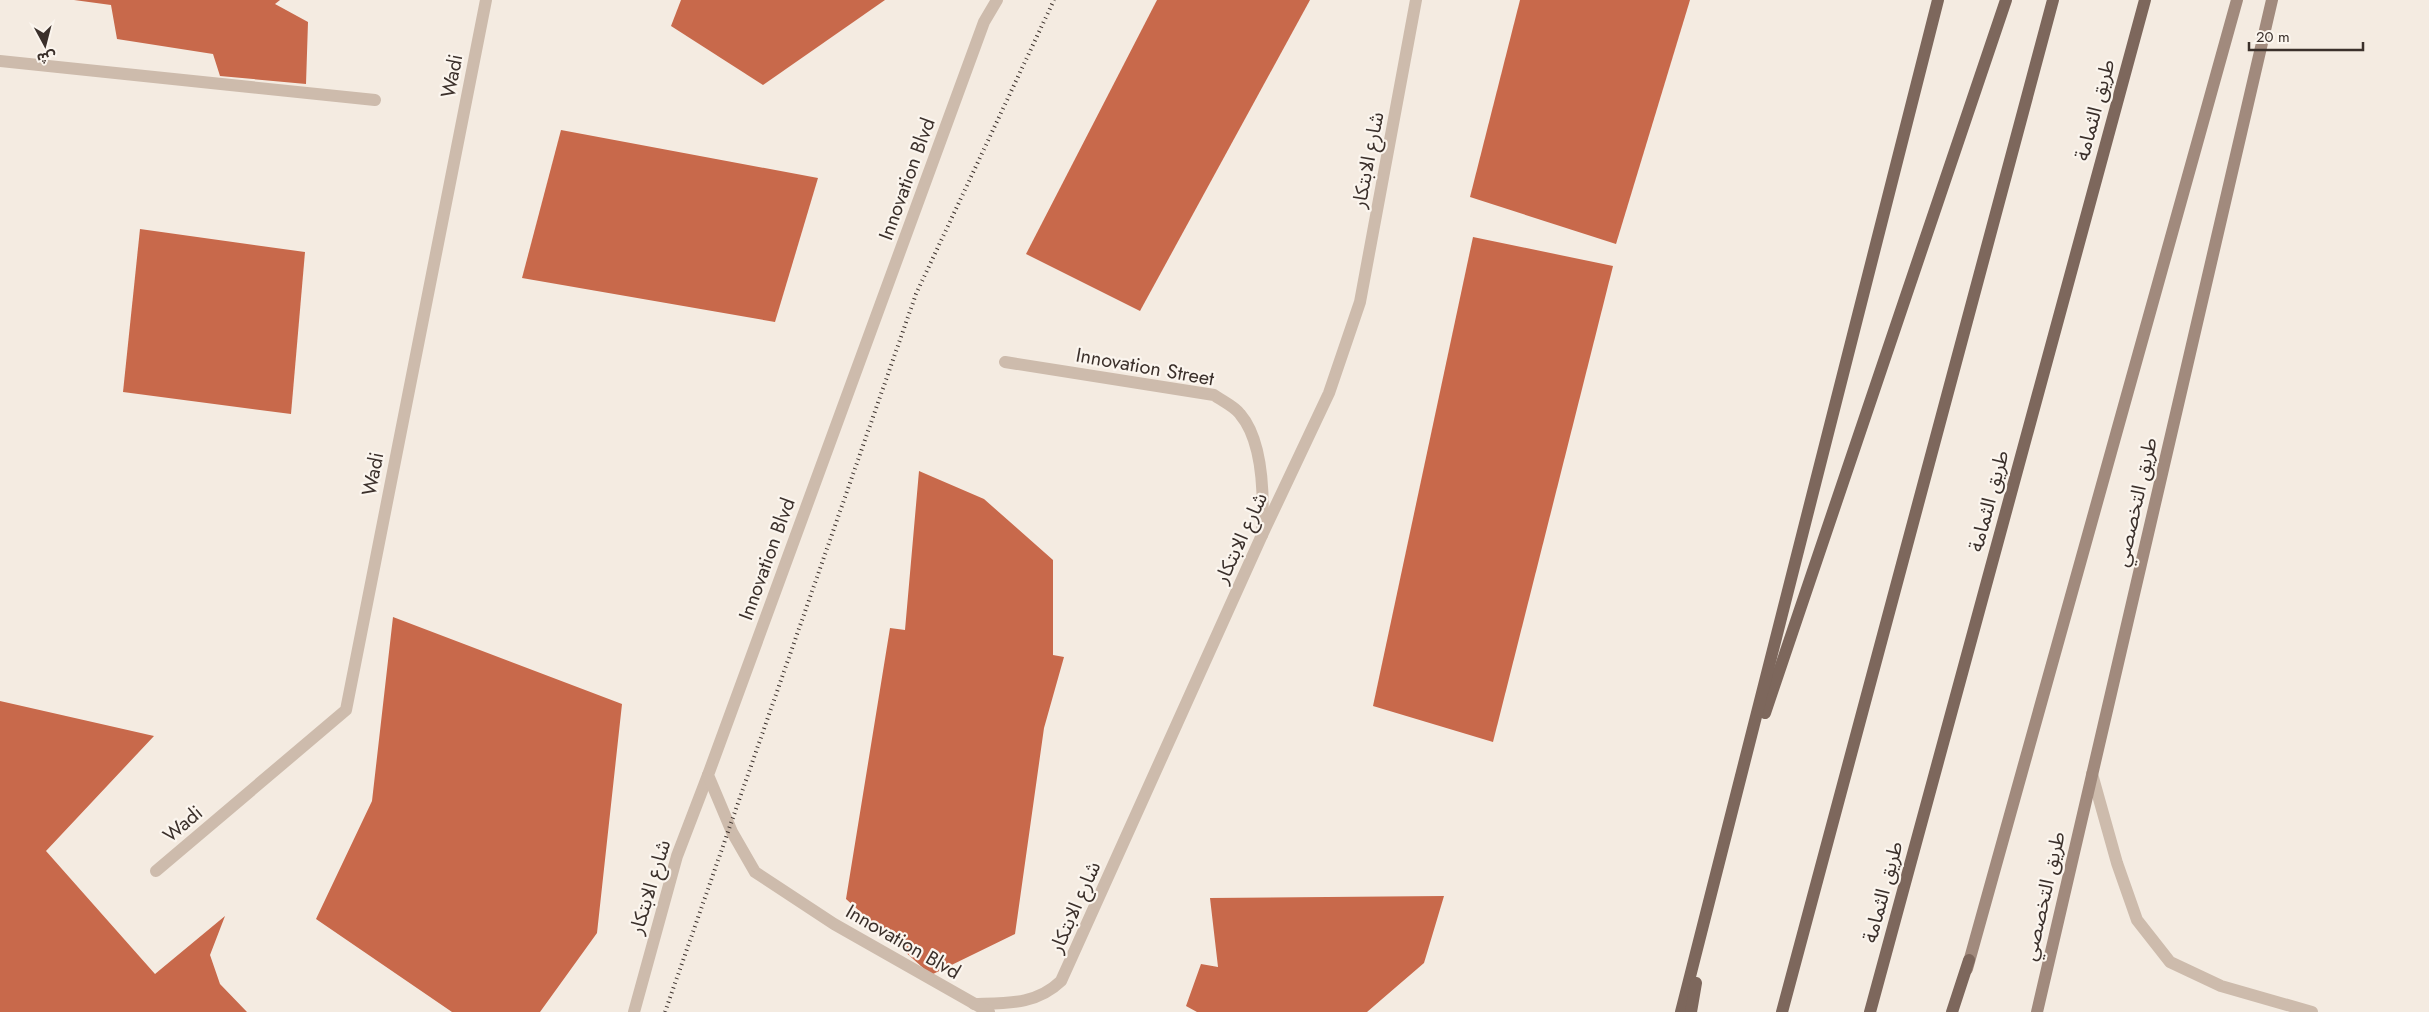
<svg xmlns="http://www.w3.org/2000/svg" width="2429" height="1012" font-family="Jost,'Noto Sans Arabic',sans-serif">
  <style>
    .building { fill: #c8694b }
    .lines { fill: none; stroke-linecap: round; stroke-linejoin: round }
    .service { stroke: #cdbbac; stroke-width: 12 }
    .pedestrian { stroke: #cdbbac; stroke-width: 12 }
    .minor { stroke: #cdbbac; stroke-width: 12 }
    .secondary { stroke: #a18a7d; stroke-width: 12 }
    .primary { stroke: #7d675c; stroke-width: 12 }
    .rail { stroke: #3b302b; stroke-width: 4; stroke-dasharray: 1 4; stroke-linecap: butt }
    .labels { text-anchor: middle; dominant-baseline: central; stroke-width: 4.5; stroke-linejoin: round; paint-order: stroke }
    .street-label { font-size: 20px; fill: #3b302b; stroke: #fbf5ee }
  </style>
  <rect width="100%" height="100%" fill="#f4ebe1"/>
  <!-- building -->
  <g class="building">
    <path d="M 74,0 L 280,0 L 275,4 L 308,22 L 306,84 L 220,76 L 213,54 L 117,39 L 111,5 Z"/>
    <path d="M 681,0 L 885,0 L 763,85 L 671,26 Z"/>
    <path d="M 1157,0 L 1310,0 L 1140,311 L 1026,254 Z"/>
    <path d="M 1520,0 L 1690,0 L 1616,244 L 1470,197 Z"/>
    <path d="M 561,130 L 818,178 L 775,322 L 522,278 Z"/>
    <path d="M 140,229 L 305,252 L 291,414 L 123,392 Z"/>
    <path d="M 1473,237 L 1613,266 L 1493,742 L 1373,706 Z"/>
    <path d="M 919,471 L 984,499 L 1053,560 L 1053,655 L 1064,657 L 1044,728 L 1015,934 L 931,975 L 846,899 L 890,628 L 905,630 Z"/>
    <path d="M 393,617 L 622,704 L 597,933 L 540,1012 L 452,1012 L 316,919 L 372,801 Z"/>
    <path d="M 0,701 L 154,736 L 46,851 L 155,974 L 225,916 L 210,955 L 220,984 L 247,1012 L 0,1012 Z"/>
    <path d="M 1444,896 L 1424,963 L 1367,1012 L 1197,1012 L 1186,1006 L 1201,964 L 1218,967 L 1210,898 Z"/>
  </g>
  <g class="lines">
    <!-- service -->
    <g class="service">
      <path d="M 0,61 L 375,100"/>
      <path d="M 1005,362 L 1214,395 C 1222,401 1234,406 1240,414 C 1264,442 1264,499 1262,535"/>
    </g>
    <!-- pedestrian -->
    <path class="pedestrian" d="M 156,871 L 346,710 L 486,0"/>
    <!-- minor -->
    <g class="minor">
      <path d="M 2092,774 L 2117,863 L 2137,920 L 2170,962 L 2221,986 L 2312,1012"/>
      <path d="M 974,1004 C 1007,1003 1036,1005 1061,981 L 1262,535 L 1329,393 L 1360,302 L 1416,0"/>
      <path d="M 634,1012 L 677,856 L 708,775"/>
      <path d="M 989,1012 L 834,924 L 755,872 L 732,832 L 708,775 L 984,22 L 997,0"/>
    </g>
    <!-- secondary -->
    <g class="secondary">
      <path d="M 1967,969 L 2237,0"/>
      <path d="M 2037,1012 L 2272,0"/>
    </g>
    <!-- primary -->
    <g class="primary">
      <path d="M 1765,713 L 2006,0"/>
      <path d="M 1681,1012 L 1938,0"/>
      <path d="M 1691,1012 L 1696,983"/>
      <path d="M 1782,1012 L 2053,0"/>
      <path d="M 1870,1012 L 2145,0"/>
      <path d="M 1952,1012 L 1969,960"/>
    </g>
    <!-- rail -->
    <path class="rail" d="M 665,1012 L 916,294 L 1054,0"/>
  </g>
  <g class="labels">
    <!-- street labels -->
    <g class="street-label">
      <text transform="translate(452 76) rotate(-79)">Wadi</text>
      <text transform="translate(2095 110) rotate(-75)">طريق الثمامة</text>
      <text transform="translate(1368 160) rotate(-79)">شارع الابتكار</text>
      <text transform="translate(907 179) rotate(-70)">Innovation Blvd</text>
      <text transform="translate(1145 367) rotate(10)">Innovation Street</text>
      <text transform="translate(373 474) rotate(-79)">Wadi</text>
      <text transform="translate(1989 501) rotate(-75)">طريق الثمامة</text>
      <text transform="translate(2136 502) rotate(-77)">طريق التخصصي</text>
      <text transform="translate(1241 538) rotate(-65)">شارع الابتكار</text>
      <text transform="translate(767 559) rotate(-70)">Innovation Blvd</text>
      <text transform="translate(183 824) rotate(-40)">Wadi</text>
      <text transform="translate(650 887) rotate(-73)">شارع الابتكار</text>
      <text transform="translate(1883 892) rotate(-75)">طريق الثمامة</text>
      <text transform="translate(2044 896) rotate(-77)">طريق التخصصي</text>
      <text transform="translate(1075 907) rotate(-66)">شارع الابتكار</text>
      <text transform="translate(903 942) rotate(30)">Innovation Blvd</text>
    </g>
  </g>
  <!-- north arrow -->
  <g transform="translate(45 45) rotate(173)" stroke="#fbf5ee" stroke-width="4" paint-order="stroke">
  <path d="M0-4L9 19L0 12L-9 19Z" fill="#3b302b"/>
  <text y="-8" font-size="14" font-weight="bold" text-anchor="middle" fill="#3b302b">ش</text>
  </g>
  <!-- scale -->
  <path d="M2249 42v8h114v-8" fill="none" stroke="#3b302b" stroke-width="2.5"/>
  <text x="2256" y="42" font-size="15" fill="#3b302b" stroke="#fbf5ee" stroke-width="4" paint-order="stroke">20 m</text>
</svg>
